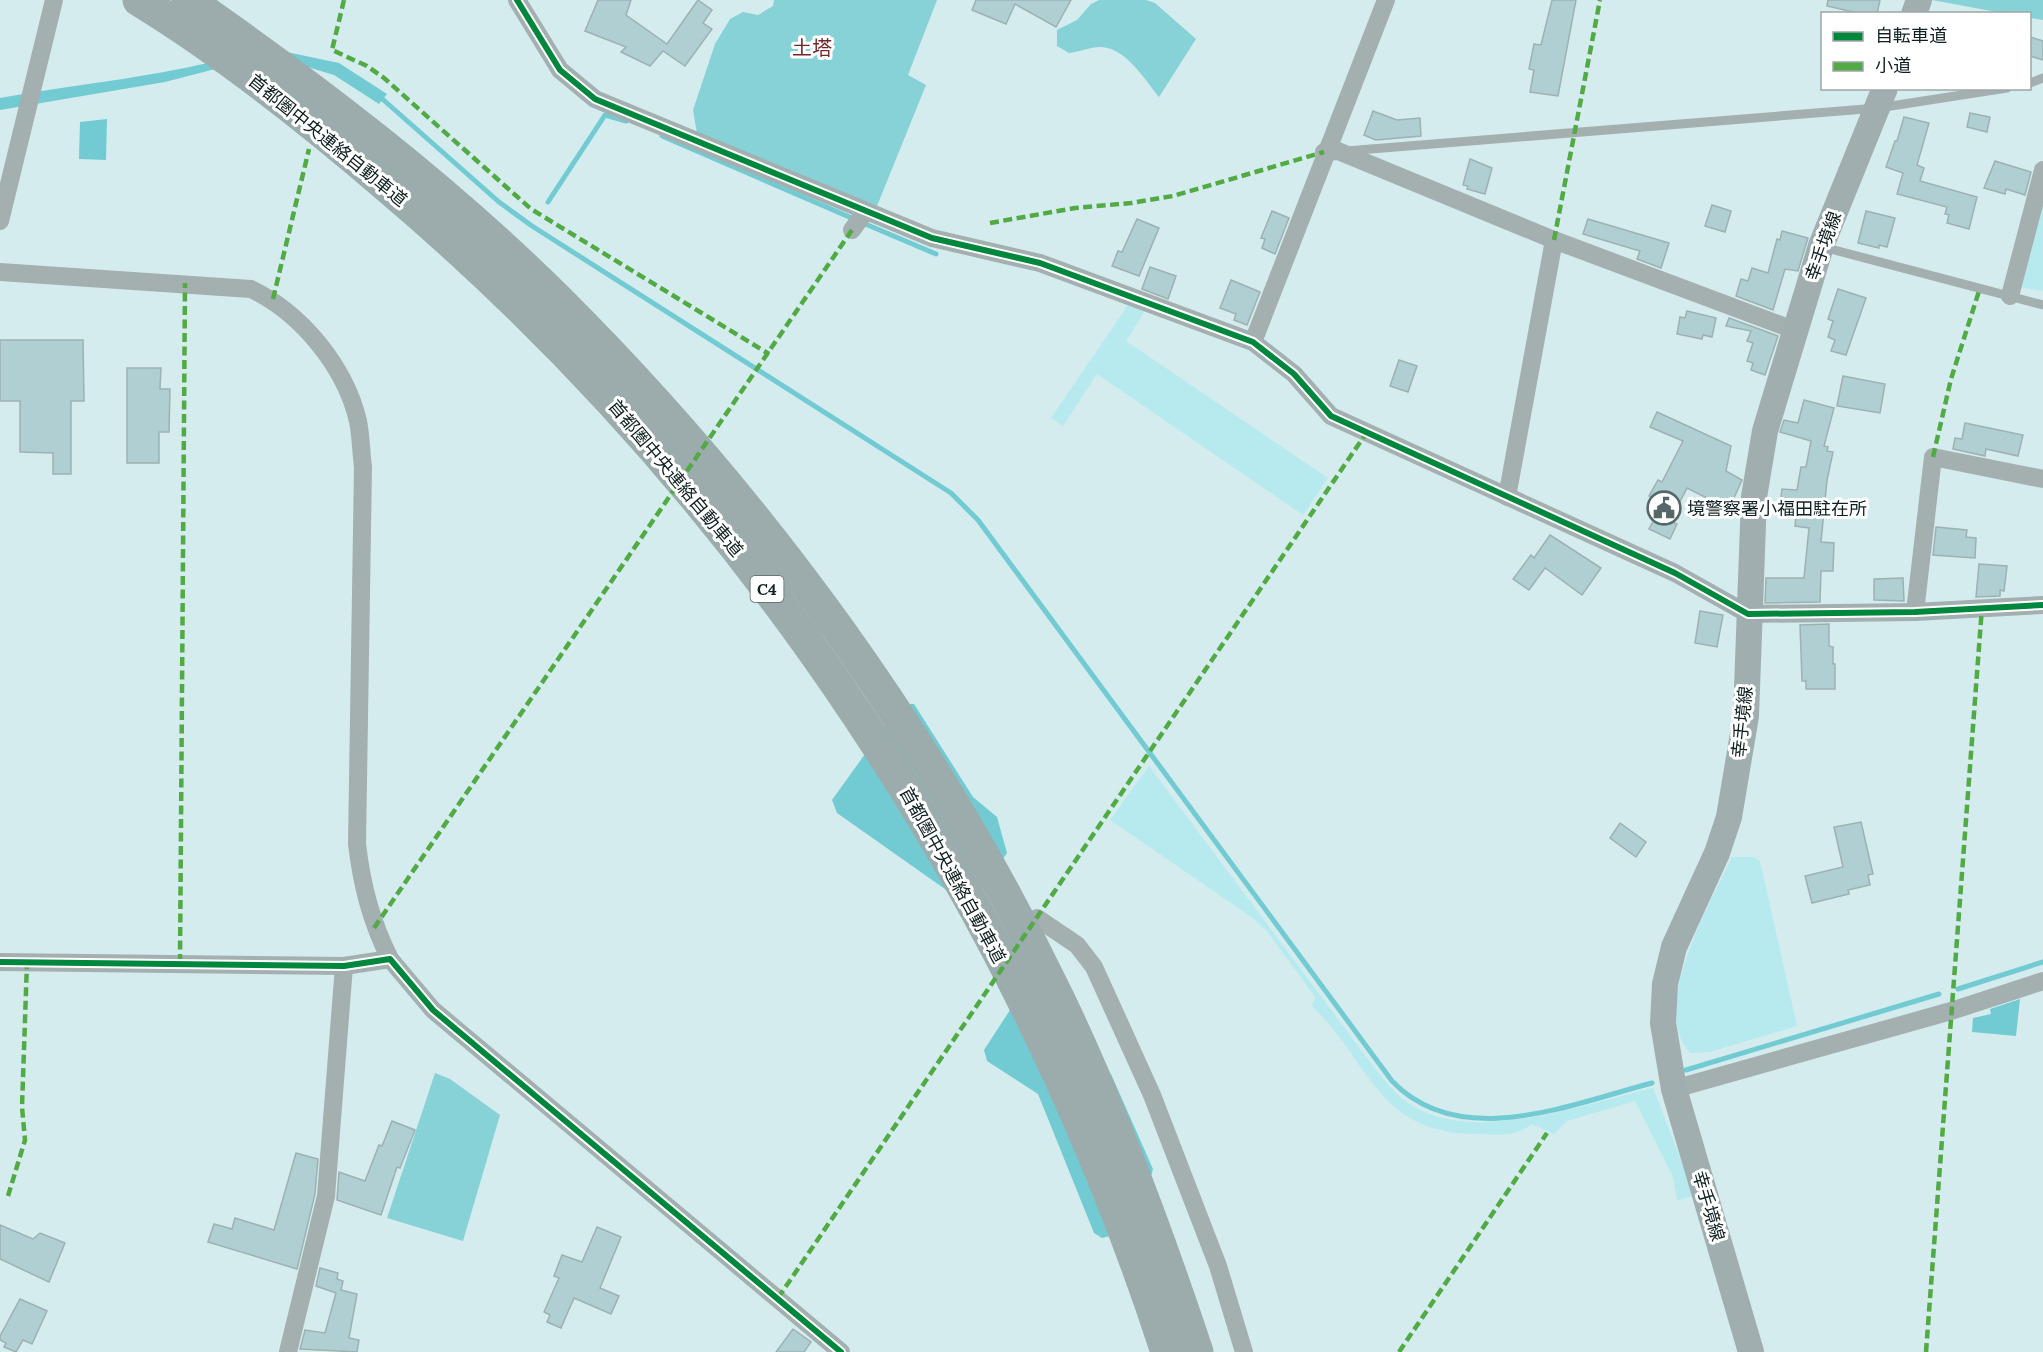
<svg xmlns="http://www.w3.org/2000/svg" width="2043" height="1352" font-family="Lora,'Noto Sans JP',serif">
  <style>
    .green { fill: #b6eaee }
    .forest { fill: #87d2d7 }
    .water { fill: #72cbd2 }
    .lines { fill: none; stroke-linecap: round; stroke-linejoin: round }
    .stream { stroke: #72cbd2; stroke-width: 5 }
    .building { fill: #afcfd2; stroke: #9eb1b2; stroke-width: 1.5 }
    .lane { stroke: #a4afb0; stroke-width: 9 }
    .street { stroke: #a4afb0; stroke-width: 18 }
    .secondary { stroke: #a1aeaf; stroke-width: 26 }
    .highway { stroke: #9cacad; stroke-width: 33 }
    .quiet { stroke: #51aa43; stroke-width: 4.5; stroke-dasharray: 9 4.5; stroke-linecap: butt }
    .cycleway-casing { stroke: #fff; stroke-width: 10 }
    .cycleway { stroke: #00873e; stroke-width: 6 }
    .labels { text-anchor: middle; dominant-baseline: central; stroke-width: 6; stroke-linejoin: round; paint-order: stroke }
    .shield { fill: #fff; stroke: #586364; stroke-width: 1.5 }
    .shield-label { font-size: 16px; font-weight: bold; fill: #102022 }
    .street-label { font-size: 18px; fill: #102022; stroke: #fff }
    .poi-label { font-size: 18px; fill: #102022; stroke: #fff; text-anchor: start }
    .neighbourhood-label { font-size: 20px; fill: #6f292a; stroke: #fff }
  </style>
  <rect width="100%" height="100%" fill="#d4ecee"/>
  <!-- green -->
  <g class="green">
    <path d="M 2043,194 L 2043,291 L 2018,287 Z"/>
    <path d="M 1128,305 L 1146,309 L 1126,341 L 1328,478 L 1303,515 L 1097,374 L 1063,426 L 1051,418 Z"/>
    <path d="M 1149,766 L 1373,1066 C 1383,1078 1392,1091 1404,1100 C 1466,1149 1584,1104 1653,1088 L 1695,1196 L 1677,1200 L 1673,1177 L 1635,1101 L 1567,1121 L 1554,1134 L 1532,1124 C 1513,1138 1499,1134 1476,1134 C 1376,1133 1371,1062 1311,1005 L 1316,998 L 1266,930 L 1253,918 L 1110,820 Z"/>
    <path d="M 1732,857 L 1754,857 L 1760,861 L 1797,1026 L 1710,1052 L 1690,1053 C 1649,1007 1710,904 1732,857 Z"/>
  </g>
  <!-- forest -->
  <g class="forest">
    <path d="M 774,0 L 937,0 L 908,75 L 926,85 L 875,211 L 697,134 L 693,110 L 715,44 L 730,19 L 743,12 L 758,15 L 773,6 Z"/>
    <path d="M 1099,0 L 1146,0 L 1155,3 L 1196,39 L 1159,97 C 1145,80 1127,49 1102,47 C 1093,46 1079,52 1069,53 L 1057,46 L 1057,30 L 1077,20 L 1091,4 Z"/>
    <path d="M 1932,0 L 2043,0 L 2043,20 L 2030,18 L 2030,14 L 2002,13 Z"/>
    <path d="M 435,1073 L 450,1079 L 500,1115 L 463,1241 L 387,1218 Z"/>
  </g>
  <!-- water -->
  <g class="water">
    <path d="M 277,50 L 339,63 L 387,94 L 379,104 L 334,75 L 281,59 L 246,61 L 165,82 L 0,110 L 0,98 C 54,88 109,82 164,72 C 202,65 238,55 277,50 Z"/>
    <path d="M 107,119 L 106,160 L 79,159 L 80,122 Z"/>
    <path d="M 901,704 L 914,704 L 973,797 L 997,817 L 1007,853 L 969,906 L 837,813 L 832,800 Z"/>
    <path d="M 1040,978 L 1098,1073 L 1111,1074 L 1153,1169 L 1150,1180 L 1118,1234 L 1102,1238 L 1094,1233 L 1038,1094 L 987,1061 L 984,1050 L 1029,981 Z"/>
    <path d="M 2020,999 L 2016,1036 L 1972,1032 L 1973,1018 L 1991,1014 L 1990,1009 Z"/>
  </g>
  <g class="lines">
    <!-- stream -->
    <g class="stream">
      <path d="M 379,96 L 499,202 L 532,226 L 951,493 L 978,520 L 1392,1081 C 1460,1152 1571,1104 1652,1083"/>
      <path d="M 662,136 L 854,219"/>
      <path d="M 548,202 L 605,115 L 626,121"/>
      <path d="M 863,223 L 936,254"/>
      <path d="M 1958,989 L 2043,962"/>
      <path d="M 1686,1070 L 1939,994"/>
    </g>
  </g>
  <!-- building -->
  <g class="building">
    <path d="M 598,0 L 631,0 L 626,15 L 667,44 L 698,0 L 712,10 L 703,23 L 712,29 L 685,66 L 663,51 L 650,66 L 621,52 L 626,47 L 585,31 Z"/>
    <path d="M 976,0 L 1071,0 L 1056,27 L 1015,4 L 1006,24 L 972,10 Z"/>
    <path d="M 1552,0 L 1576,0 L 1558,96 L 1530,92 L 1534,70 L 1529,69 L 1534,44 L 1541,45 Z"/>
    <path d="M 1828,0 L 1880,0 L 1877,14 L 1862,14 L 1827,6 Z"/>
    <path d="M 2030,37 L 2043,41 L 2043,60 L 2030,56 Z"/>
    <path d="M 1373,111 L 1397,120 L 1420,118 L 1421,136 L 1376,140 L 1364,135 Z"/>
    <path d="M 1970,113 L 1990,117 L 1987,132 L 1967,127 Z"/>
    <path d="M 1904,117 L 1929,123 L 1917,165 L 1924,168 L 1920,181 L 1977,197 L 1969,229 L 1947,223 L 1949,215 L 1945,214 L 1947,207 L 1897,194 L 1903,173 L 1886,167 L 1895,141 L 1897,141 Z"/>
    <path d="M 1470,159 L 1492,168 L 1485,194 L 1467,189 L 1468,186 L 1463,185 Z"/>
    <path d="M 1995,161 L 2031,172 L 2025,195 L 2006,189 L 2005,194 L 1984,188 Z"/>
    <path d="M 1712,205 L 1731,211 L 1725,232 L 1705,226 Z"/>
    <path d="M 1272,211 L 1289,218 L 1275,254 L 1262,248 L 1265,239 L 1261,238 Z"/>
    <path d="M 1866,211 L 1895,218 L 1887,247 L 1879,245 L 1879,248 L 1858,243 Z"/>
    <path d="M 1137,219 L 1159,228 L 1139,276 L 1112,266 L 1118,251 L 1122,252 Z"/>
    <path d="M 1588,219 L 1669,243 L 1661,268 L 1637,259 L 1640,251 L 1583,234 Z"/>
    <path d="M 1782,231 L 1808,238 L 1798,271 L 1785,269 L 1773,310 L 1736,296 L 1741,279 L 1748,281 L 1752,268 L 1768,273 L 1777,239 L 1780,240 Z"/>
    <path d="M 1150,267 L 1176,276 L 1168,299 L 1142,289 Z"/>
    <path d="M 1231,280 L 1260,292 L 1247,325 L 1234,320 L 1236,314 L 1220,308 Z"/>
    <path d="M 1838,289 L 1866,298 L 1846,355 L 1831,351 L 1835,340 L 1828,337 L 1833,321 L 1828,319 Z"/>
    <path d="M 1687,311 L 1716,318 L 1712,337 L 1703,335 L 1702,339 L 1677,334 L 1680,317 L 1685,318 Z"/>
    <path d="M 1729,318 L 1778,336 L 1765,375 L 1751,370 L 1753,363 L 1747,361 L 1753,343 L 1747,341 L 1751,331 L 1726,326 Z"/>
    <path d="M 0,340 L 83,340 L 84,401 L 71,401 L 71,474 L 53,474 L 53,453 L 20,452 L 20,401 L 0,401 Z"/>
    <path d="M 1399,360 L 1417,366 L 1408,392 L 1390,386 Z"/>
    <path d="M 127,368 L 161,368 L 160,389 L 170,389 L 169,432 L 159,432 L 159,463 L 127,463 Z"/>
    <path d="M 1843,376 L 1885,384 L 1880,413 L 1837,406 Z"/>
    <path d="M 1804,400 L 1834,408 L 1824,446 L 1828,447 L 1827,451 L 1833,452 L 1827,480 L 1821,542 L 1834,543 L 1833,571 L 1821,571 L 1820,602 L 1765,603 L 1766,578 L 1804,578 L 1809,528 L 1795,526 L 1797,506 L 1780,504 L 1782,489 L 1797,490 L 1801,467 L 1806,467 L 1811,441 L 1780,432 L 1784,420 L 1798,423 Z"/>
    <path d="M 1657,412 L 1731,446 L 1726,471 L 1742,480 L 1729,509 L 1687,488 L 1670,521 L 1677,524 L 1670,539 L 1649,529 L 1657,514 L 1648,506 L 1652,498 L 1649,496 L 1658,480 L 1662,482 L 1683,441 L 1650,427 Z"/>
    <path d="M 1965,423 L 2023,435 L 2018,456 L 1986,449 L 1985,456 L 1953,449 L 1955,438 L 1962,439 Z"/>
    <path d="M 1936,527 L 1967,530 L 1966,537 L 1976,538 L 1975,558 L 1933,555 Z"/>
    <path d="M 1550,535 L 1601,568 L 1582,595 L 1545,568 L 1529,590 L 1513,579 L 1531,555 L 1534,558 Z"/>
    <path d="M 1979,564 L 2007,566 L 2004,591 L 2000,590 L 2000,596 L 1976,597 Z"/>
    <path d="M 1903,578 L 1904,601 L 1874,600 L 1874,579 Z"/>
    <path d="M 1700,611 L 1723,615 L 1717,647 L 1695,643 Z"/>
    <path d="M 1829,624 L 1829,646 L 1833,647 L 1833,664 L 1835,664 L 1835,689 L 1806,689 L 1806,681 L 1802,681 L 1800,625 Z"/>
    <path d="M 1861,822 L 1873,874 L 1868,875 L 1870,885 L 1848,890 L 1849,894 L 1812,903 L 1805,876 L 1843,867 L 1834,827 Z"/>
    <path d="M 1620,823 L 1646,842 L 1636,857 L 1610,838 Z"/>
    <path d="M 392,1121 L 415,1130 L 400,1168 L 397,1167 L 381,1215 L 337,1200 L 339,1172 L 365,1181 L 379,1145 L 382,1146 Z"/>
    <path d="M 296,1153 L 318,1159 L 315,1194 L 297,1269 L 208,1242 L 214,1224 L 232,1229 L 235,1218 L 274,1230 Z"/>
    <path d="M 0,1225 L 33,1239 L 40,1233 L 65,1243 L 49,1282 L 0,1259 Z"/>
    <path d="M 597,1227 L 621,1237 L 600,1288 L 619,1296 L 611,1314 L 574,1298 L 561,1328 L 547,1322 L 550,1315 L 544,1312 L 559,1278 L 554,1276 L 562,1255 L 582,1262 Z"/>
    <path d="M 320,1268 L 338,1273 L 337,1279 L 343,1281 L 341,1290 L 357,1294 L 349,1338 L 359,1340 L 357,1352 L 300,1349 L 305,1330 L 325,1333 L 336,1293 L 316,1286 Z"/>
    <path d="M 20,1299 L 47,1311 L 32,1344 L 23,1340 L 16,1352 L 4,1347 L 6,1343 L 0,1340 L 0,1336 Z"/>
    <path d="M 793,1329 L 811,1342 L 804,1352 L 776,1352 Z"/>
  </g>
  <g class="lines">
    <!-- lane -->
    <g class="lane">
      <path d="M 2030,83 L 2043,78"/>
      <path d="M 1346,151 L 1878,108 L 2007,88"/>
      <path d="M 1823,247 L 2043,305"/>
    </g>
    <!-- street -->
    <g class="street">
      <path d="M 517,0 L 560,70 L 595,99 L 932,238 L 1040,263 L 1253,342 L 1294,374 L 1331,416 L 1675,573 L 1748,614 L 1915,612 L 2043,605"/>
      <path d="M 1324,152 L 1338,151 L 1554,240 L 1794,330"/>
      <path d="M 0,221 L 54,0"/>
      <path d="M 852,230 L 865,212"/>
      <path d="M 0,272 L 251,289 C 301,313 345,366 358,421 C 361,436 361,452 363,467 L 357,844 C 362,886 371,921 390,959"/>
      <path d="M 2010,296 L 2043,170"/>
      <path d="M 1253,342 L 1386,0"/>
      <path d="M 1507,497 L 1554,240"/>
      <path d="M 1915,612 L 1933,457 L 2043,479"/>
      <path d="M 1037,918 L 1077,945 L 1094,967 L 1152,1095 L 1218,1266 L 1244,1352"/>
      <path d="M 0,962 L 344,966 L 390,959 L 433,1010 L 841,1352"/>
      <path d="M 1674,1089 L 1951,1011 L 2043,981"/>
      <path d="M 288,1352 L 326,1196 L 344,966"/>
    </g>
    <!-- secondary -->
    <g class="secondary">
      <path d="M 1914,14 L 1919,0"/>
      <path d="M 1751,1352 L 1674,1089 L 1663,1023 L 1665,984 L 1674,947 L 1717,853 L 1729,817 L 1746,716 L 1754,497 L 1765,431 L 1821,246 L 1885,88"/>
    </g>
    <!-- highway -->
    <g class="highway">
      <path d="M 139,0 C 227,54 310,120 389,188 C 749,493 1021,903 1167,1352"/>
      <path d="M 188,0 C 318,91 444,187 557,299 C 761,502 933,739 1058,998 C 1113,1112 1157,1232 1197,1352"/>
    </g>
    <!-- quiet -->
    <g class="quiet">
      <path d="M 344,0 L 332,50 L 367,66 L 384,78 L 531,209 L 769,354"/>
      <path d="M 990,223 L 1075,208 L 1131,203 L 1173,196 L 1324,152"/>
      <path d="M 1554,240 L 1600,0"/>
      <path d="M 273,299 L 309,149"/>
      <path d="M 1933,457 L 1951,379 L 1980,288"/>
      <path d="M 374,928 L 852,230"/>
      <path d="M 180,963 L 185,283"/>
      <path d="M 8,1196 L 25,1140 L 22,1107 L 27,962"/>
      <path d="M 778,1298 L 1367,432"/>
      <path d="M 1399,1352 L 1547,1133"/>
      <path d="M 1926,1352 L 1982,607"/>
    </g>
    <!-- cycleway casing -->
    <g class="cycleway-casing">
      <g id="cycleway">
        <path d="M 517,0 L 560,70 L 595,99 L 932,238 L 1040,263 L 1253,342 L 1294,374 L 1331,416 L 1675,573 L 1748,614 L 1915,612 L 2043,605"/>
        <path d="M 0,962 L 344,966 L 390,959 L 433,1010 L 841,1352"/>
      </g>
    </g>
    <!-- cycleway -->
    <use href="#cycleway" class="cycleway"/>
  </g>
  <!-- icons -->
  <defs>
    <g id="civic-ring" transform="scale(1.725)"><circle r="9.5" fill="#fff" stroke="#556769" stroke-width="1.5"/><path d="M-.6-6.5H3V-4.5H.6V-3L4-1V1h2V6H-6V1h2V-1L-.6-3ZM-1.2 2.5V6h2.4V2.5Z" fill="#556769"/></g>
  </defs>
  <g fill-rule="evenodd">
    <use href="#civic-ring" x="1664" y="508"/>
  </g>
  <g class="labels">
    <!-- shield labels -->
    <rect class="shield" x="750.5" y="576" width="33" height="26" rx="4.5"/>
    <g class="shield-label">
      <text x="767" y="589">C4</text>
    </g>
    <!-- street labels -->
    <g class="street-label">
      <text transform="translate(328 140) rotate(39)">首都圏中央連絡自動車道</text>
      <text transform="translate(1823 246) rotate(-70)">幸手境線</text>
      <text transform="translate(676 478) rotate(50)">首都圏中央連絡自動車道</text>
      <text transform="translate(1742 722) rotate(-84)">幸手境線</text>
      <text transform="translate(953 875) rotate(61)">首都圏中央連絡自動車道</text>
      <text transform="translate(1709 1206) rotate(74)">幸手境線</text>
    </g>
    <!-- poi labels -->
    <g class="poi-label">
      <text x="1687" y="508">境警察署小福田駐在所</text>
    </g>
    <!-- neighbourhood labels -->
    <g class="neighbourhood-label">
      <text x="812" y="47">土塔</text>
    </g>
  </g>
  <!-- legend -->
  <rect x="1821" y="12" width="210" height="78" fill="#ffffff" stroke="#9fa6a7" stroke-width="1.5"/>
  <rect x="1833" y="32" width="30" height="9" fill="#00873e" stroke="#9fa6a7" stroke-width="1.5"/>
  <text x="1875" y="42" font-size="18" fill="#102022">自転車道</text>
  <rect x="1833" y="62" width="30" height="9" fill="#51aa43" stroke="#9fa6a7" stroke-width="1.5"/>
  <text x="1875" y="72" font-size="18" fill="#102022">小道</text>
</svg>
